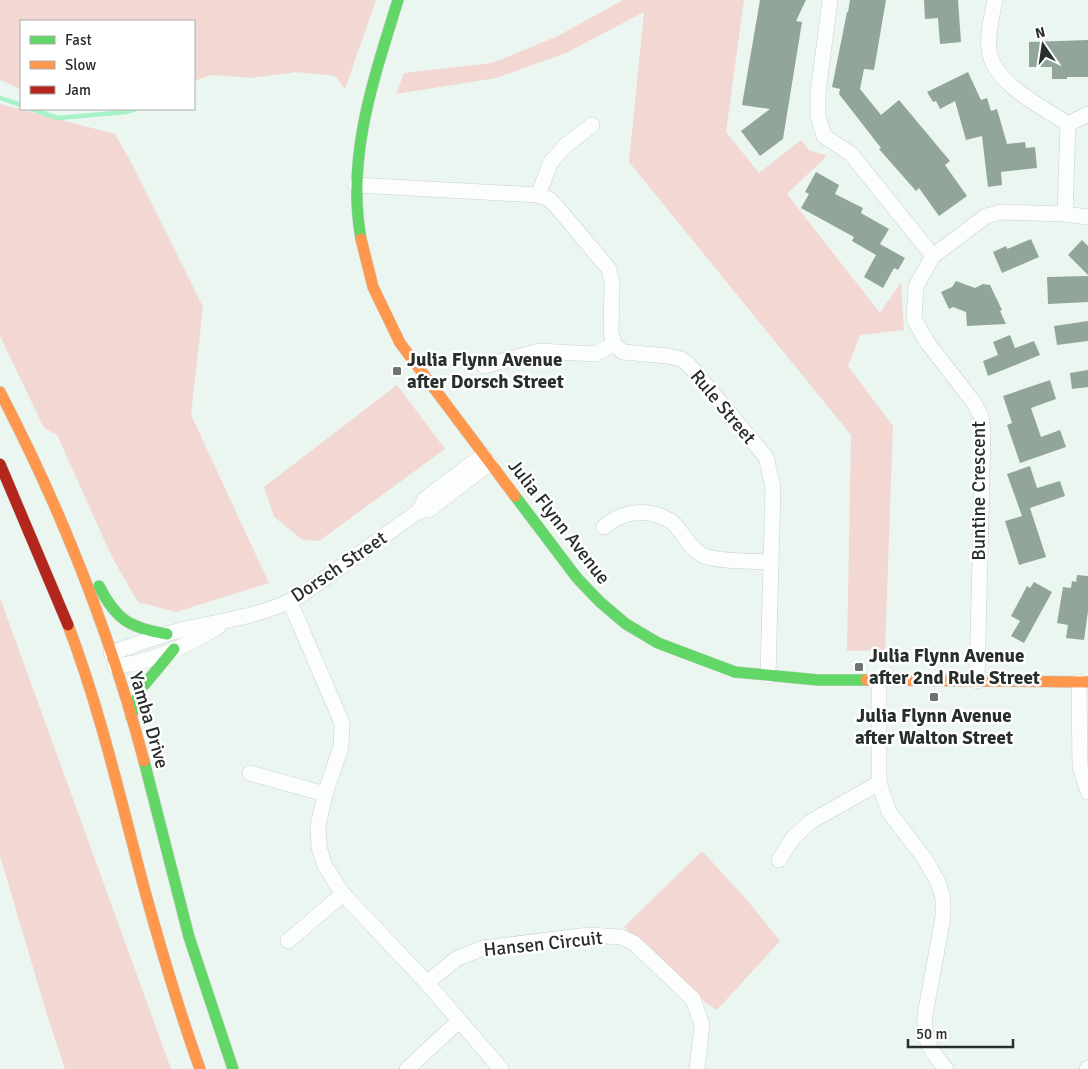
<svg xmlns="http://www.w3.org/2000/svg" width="1088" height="1069" font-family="Signika,sans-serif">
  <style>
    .green { fill: #f2d7d3 }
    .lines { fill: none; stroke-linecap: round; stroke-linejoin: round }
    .stream { stroke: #a7f2c7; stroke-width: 4.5 }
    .building { fill: #91a59b }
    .street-casing { stroke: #c9d1cc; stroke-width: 16 }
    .fast-casing { stroke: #c9d1cc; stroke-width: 12 }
    .slow-casing { stroke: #c9d1cc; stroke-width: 12 }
    .jam-casing { stroke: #c9d1cc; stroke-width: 12 }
    .street { stroke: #fcfefd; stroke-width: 15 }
    .fast { stroke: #63d668; stroke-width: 11 }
    .slow { stroke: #ff974d; stroke-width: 11 }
    .jam { stroke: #b3261e; stroke-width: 11 }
    .poi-dot { fill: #6d746f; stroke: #fff; stroke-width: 2 }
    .labels { text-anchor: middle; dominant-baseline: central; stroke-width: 5; stroke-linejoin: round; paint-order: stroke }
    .poi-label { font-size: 19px; font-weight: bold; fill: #282e2a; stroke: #fff; text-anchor: start }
    .street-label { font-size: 19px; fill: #282e2a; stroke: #fff }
  </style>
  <rect width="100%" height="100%" fill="#ecf6f0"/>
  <!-- green -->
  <g class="green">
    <path d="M 0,0 L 376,0 L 345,89 L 335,76 L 296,72 L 253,78 L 211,75 L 194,81 L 194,21 L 21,21 L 21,89 L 0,80 Z"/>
    <path d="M 623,0 L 744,0 L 726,132 L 759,173 L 801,140 L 809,150 L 827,156 L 787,194 L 880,313 L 901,282 L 904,330 L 860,335 L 848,366 L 893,426 L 885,650 L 847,651 L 851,435 L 629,162 L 644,12 L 566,53 L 496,78 L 396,94 L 404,73 L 492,63 L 558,36 Z"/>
    <path d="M 0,104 L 115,134 L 133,166 L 203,307 L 191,415 L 269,583 L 176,612 L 138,602 L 112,557 L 57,435 L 44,428 L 0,336 Z"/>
    <path d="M 397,385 L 445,449 L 319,541 L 303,540 L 274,517 L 264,487 Z"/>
    <path d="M 0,598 L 171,1069 L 65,1069 L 48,1018 L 0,856 Z"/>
    <path d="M 702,851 L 747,900 L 780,941 L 717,1010 L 705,1002 L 624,927 Z"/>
  </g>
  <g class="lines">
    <!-- stream -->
    <g class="stream">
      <path d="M 0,98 L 21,105"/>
      <path d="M 31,109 L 58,118 L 126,112 L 136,109"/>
    </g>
  </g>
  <!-- building -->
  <g class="building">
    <path d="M 760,0 L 806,0 L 796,21 L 802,22 L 783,139 L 760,156 L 741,131 L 770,109 L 742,105 Z"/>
    <path d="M 850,0 L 886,0 L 874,70 L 864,69 L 860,89 L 881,115 L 899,100 L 950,161 L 945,165 L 967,196 L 939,216 L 919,188 L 916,191 L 879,149 L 881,148 L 839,94 L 840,89 L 832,87 L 847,12 L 848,12 Z"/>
    <path d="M 924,0 L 958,0 L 961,42 L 940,44 L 938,18 L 925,19 Z"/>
    <path d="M 1088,40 L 1088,77 L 1067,77 L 1067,79 L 1052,79 L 1052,67 L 1029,67 L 1029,42 Z"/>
    <path d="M 968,72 L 981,100 L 987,98 L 991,111 L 997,109 L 1007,144 L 1025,142 L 1026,148 L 1035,147 L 1037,168 L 1001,172 L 1002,185 L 988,187 L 982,136 L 966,140 L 955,101 L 940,109 L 936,101 L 933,102 L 927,92 Z"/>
    <path d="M 816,172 L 839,185 L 835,194 L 863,208 L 861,213 L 889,229 L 880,244 L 905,258 L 898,270 L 894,268 L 883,288 L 864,277 L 876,255 L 852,241 L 854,237 L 801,208 L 809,194 L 805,192 Z"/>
    <path d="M 1031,239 L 1039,257 L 1002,273 L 993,252 L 1006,246 L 1007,249 Z"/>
    <path d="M 1082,240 L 1088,246 L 1088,275 L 1068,255 Z"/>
    <path d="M 1088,276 L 1088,302 L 1048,304 L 1047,277 Z"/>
    <path d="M 956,281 L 975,288 L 983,284 L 990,285 L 1002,310 L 1000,311 L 1006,324 L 967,326 L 966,312 L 953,307 L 949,309 L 941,292 L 952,287 Z"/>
    <path d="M 1088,321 L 1088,341 L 1057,345 L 1054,326 Z"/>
    <path d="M 1010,335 L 1015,348 L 1034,341 L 1040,355 L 988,376 L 983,361 L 998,355 L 993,342 Z"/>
    <path d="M 1088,370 L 1088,387 L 1072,389 L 1070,373 Z"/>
    <path d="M 1050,380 L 1056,399 L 1031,408 L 1041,437 L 1060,430 L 1066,447 L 1020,463 L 1007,425 L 1012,423 L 1003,396 Z"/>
    <path d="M 1030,466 L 1037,488 L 1060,481 L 1065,496 L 1030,508 L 1046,557 L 1019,565 L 1005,521 L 1022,516 L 1007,474 Z"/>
    <path d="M 1077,575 L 1088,576 L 1088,611 L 1084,640 L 1066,638 L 1068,625 L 1057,623 L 1063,587 L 1071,588 L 1072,581 L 1076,582 Z"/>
    <path d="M 1034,582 L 1052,592 L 1024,643 L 1011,636 L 1020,621 L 1011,616 L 1027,586 L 1030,588 Z"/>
  </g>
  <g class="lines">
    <!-- street casing -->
    <g class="street-casing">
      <g id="street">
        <path d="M 830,0 L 818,93 L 818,116 L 824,136 L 851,154 L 933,256"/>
        <path d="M 995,0 C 992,16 987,34 989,50 C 993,83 1042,107 1068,124 L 1065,214"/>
        <path d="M 1068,124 L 1088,114"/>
        <path d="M 356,185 L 538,195 L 549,199 L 556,206 L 609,269 L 612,283 L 611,332 L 614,344 L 623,352 L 668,356 L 681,359 L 689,365 L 766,457 L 773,487 L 768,676"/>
        <path d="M 538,195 L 551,162 L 565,146 L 592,125"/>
        <path d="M 484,366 L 539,351 L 595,354 L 614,344"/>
        <path d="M 419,511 L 425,499 L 483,455"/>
        <path d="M 604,527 C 621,512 644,508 665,518 C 668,520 672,521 674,524 C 684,534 689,548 702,555 C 716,562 755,561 771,562"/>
        <path d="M 290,602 L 342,723 L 341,747 L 325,794 L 318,826 L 319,847 L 325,866 L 343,894 L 427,983 L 501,1069"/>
        <path d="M 111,653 C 135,645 160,635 185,629 C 223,621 266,615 300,596 L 419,511 L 430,509 L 490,463"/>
        <path d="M 115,666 C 150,663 188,645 218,627"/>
        <path d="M 879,681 L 879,783 L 889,812 L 925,859 L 938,882 L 943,898 L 943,917 L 925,1015 C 924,1043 929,1048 946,1069"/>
        <path d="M 977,681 L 983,432 L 981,416 L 974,403 L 927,342 L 914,319 L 916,286 L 933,256 L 986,216 L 1001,212 L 1065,214 L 1088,217"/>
        <path d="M 1079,682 L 1080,767 L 1088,792"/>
        <path d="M 250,773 L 325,794"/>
        <path d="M 779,860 L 793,838 L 810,822 L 879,783"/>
        <path d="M 288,941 L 343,894"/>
        <path d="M 427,983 L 456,959 L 483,948 L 589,935 L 621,937 L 634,943 L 693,999 L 702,1025 L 697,1069"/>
        <path d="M 407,1069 L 459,1021"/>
        <path d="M 1087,1069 L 1088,1068"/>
      </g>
    </g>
    <!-- fast casing -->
    <g class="fast-casing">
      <g id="fast">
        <path d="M 361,239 C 346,156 374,78 398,0"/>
        <path d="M 515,496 L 577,578 L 600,602 L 626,624 L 658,643 L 735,672 L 818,680 L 866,680"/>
        <path d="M 99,586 C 116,620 130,628 167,634"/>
        <path d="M 131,717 L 140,690 L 174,649"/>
        <path d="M 144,761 L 189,937 L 233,1069"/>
      </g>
    </g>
    <!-- slow casing -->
    <g class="slow-casing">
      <g id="slow">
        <path d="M 361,239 L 373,287 L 400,343 L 515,496"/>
        <path d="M 0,392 C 61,509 110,633 144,761"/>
        <path d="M 68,625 C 100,709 120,797 143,884 C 160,946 178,1008 200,1069"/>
        <path d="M 866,680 L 1088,682"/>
      </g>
    </g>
    <!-- jam casing -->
    <g class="jam-casing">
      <path id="jam" d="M 0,464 L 68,625"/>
    </g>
    <!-- street -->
    <use href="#street" class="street"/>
    <!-- fast -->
    <use href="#fast" class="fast"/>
    <!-- slow -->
    <use href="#slow" class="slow"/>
    <!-- jam -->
    <use href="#jam" class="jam"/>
  </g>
  <!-- markers -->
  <g class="poi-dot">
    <rect x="392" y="366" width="10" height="10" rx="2.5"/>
    <rect x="854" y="662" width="10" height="10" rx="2.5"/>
    <rect x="929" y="692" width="10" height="10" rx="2.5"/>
  </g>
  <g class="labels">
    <!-- poi labels -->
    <g class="poi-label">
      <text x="407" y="360">Julia Flynn Avenue<tspan x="407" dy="22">after Dorsch Street</tspan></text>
      <text x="869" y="656">Julia Flynn Avenue<tspan x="869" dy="22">after 2nd Rule Street</tspan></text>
      <text x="934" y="716" text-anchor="middle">Julia Flynn Avenue<tspan x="934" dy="22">after Walton Street</tspan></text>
    </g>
    <!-- street labels -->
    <g class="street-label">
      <text transform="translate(723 407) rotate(50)">Rule Street</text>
      <text transform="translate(979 491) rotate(-90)">Buntine Crescent</text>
      <text transform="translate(559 522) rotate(52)">Julia Flynn Avenue</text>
      <text transform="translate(339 567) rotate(-34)">Dorsch Street</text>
      <text transform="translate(149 720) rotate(74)">Yamba Drive</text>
      <text transform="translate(543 944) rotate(-6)">Hansen Circuit</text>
    </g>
  </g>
  <!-- legend -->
  <rect x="20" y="20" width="175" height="90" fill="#ffffff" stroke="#a9abaa"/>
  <rect x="30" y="36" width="25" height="8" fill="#63d668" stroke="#a9abaa"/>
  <text x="65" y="45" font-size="15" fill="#282e2a">Fast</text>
  <rect x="30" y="61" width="25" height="8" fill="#ff974d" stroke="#a9abaa"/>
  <text x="65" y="70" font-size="15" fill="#282e2a">Slow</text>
  <rect x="30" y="86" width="25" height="8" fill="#b3261e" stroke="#a9abaa"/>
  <text x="65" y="95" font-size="15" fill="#282e2a">Jam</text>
  <!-- north arrow -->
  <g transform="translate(1043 45) rotate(347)" stroke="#ffffff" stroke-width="4" paint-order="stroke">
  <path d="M0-4L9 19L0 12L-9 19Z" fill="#282e2a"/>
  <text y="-8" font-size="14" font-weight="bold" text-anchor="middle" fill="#282e2a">N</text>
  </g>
  <!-- scale -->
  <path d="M908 1039v8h105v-8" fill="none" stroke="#282e2a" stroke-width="2.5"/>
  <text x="916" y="1039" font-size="15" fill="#282e2a" stroke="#ffffff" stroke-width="4" paint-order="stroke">50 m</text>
</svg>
